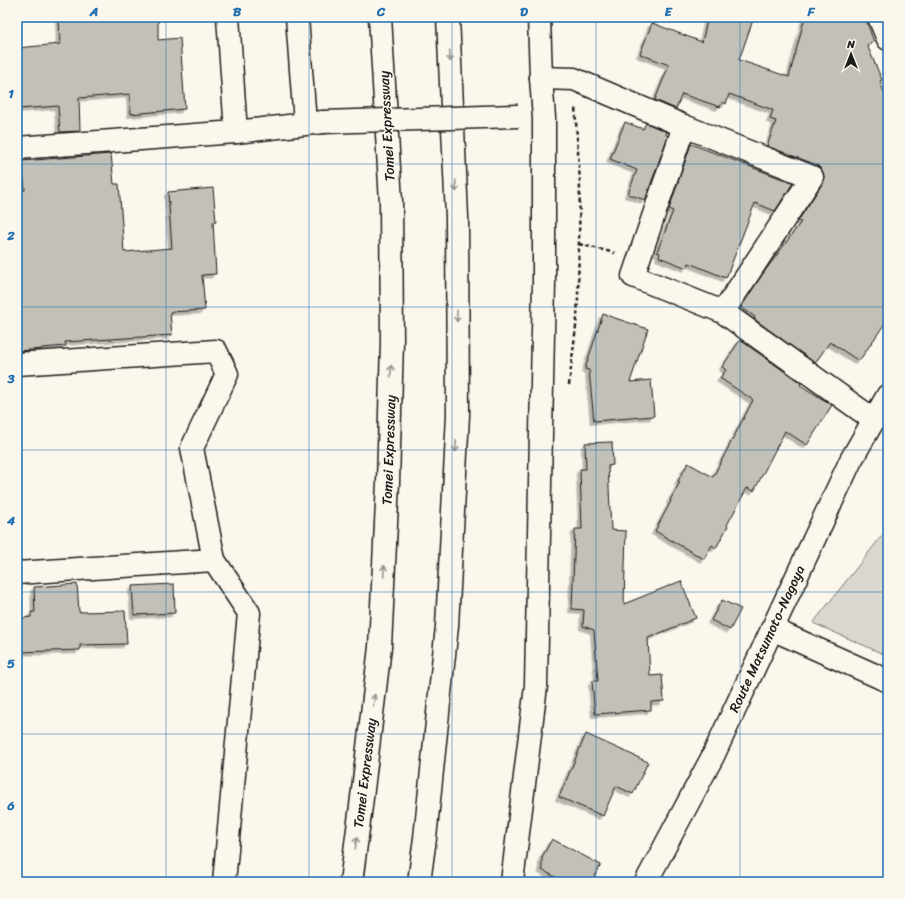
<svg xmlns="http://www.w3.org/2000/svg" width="905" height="899" font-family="Sriracha,sans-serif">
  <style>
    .green { fill: #dad7ce; stroke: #7b7a75 }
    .building { fill: #c3c0b8; stroke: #1c1c1c; filter: url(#shadow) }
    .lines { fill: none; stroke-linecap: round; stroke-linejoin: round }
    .street-casing { stroke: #1c1c1c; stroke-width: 25 }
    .secondary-casing { stroke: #1c1c1c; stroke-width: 25 }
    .highway-casing { stroke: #1c1c1c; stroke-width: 25 }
    .path { stroke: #1c1c1c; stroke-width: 2.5; stroke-dasharray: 4 3; stroke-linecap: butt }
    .street { stroke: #fbf7ec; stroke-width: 22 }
    .secondary { stroke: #fbf7ec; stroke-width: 22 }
    .highway { stroke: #fbf7ec; stroke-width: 22 }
    .street-bridge-casing { stroke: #1c1c1c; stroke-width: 25; stroke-linecap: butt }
    .street-bridge { stroke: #fbf7ec; stroke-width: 22 }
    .oneway { stroke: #97948e }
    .grid { fill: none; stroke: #1f6fb2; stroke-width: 1; stroke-opacity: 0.55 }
    .labels { text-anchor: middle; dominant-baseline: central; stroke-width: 3; stroke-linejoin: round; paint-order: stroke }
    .street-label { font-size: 14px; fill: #1c1c1c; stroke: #fbf7ec }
    .neatline { fill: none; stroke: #1f6fb2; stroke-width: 1.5 }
    .grid-label { font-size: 13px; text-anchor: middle; font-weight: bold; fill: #1f6fb2 }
  </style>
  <defs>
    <filter id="shadow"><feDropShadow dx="-3.5" dy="3.5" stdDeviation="0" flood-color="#0004"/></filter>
  </defs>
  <rect width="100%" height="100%" fill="#fbf7ec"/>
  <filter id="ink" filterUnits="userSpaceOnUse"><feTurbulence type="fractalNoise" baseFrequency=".025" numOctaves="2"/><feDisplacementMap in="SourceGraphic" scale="8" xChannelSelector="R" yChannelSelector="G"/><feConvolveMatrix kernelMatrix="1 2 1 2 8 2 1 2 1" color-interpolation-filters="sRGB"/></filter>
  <g filter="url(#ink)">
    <!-- green -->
    <path class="green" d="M 888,528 L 888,656 L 813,623 Z"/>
    <!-- building -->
    <g class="building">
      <path d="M 59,17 L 158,17 L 158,40 L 180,38 L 185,109 L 131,114 L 130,94 L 79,98 L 80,131 L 60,132 L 58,106 L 18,109 L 17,92 L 17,48 L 60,44 Z"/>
      <path d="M 708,17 L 754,17 L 739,60 L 789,77 L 805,17 L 865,17 L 874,42 L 867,45 L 882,80 L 880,81 L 888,104 L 888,319 L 859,361 L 830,342 L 815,363 L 754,319 L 755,317 L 741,307 L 762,275 L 801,222 L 798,221 L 822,184 L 824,176 L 822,170 L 817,165 L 767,146 L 776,121 L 770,119 L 773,110 L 729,94 L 726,104 L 722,102 L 720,107 L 682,94 L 676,109 L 655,100 L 669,65 L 640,54 L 652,23 L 702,42 Z"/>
      <path d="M 625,122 L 643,129 L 646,123 L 667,132 L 666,135 L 668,136 L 645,200 L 628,194 L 637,170 L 610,159 Z"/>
      <path d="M 691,144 L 793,183 L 775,211 L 755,203 L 726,278 L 689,263 L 687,268 L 659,257 L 660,253 L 657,252 L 673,211 L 669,209 Z"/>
      <path d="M 111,154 L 114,184 L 119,184 L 124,252 L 172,248 L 168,192 L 213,188 L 216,222 L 213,222 L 216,274 L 202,275 L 205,310 L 170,312 L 172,335 L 65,342 L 66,346 L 42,348 L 42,349 L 17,351 L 17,191 L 25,190 L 22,161 Z"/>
      <path d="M 603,314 L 648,329 L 630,382 L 651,380 L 654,416 L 594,421 L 589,370 L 585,369 Z"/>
      <path d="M 740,340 L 801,383 L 800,385 L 832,405 L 807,445 L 785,431 L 754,491 L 747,488 L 727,525 L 728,526 L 716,548 L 712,545 L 704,559 L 655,531 L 671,501 L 670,500 L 680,482 L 678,481 L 688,463 L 713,477 L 753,400 L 720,378 L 726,370 L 722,367 Z"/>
      <path d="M 612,442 L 613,465 L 608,466 L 611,530 L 626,531 L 624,604 L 681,581 L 696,618 L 648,638 L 650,676 L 662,675 L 664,701 L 651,702 L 651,710 L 595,714 L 592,681 L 598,681 L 594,630 L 583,626 L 584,610 L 572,609 L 575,529 L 582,529 L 580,469 L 586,469 L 585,443 Z"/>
      <path d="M 77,584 L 79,612 L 125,611 L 127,644 L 80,645 L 80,650 L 17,652 L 17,619 L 31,617 L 31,612 L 35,612 L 34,587 Z"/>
      <path d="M 174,584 L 175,613 L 134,615 L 132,586 Z"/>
      <path d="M 722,600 L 741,609 L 730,630 L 711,620 Z"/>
      <path d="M 586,734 L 648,762 L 633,794 L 616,786 L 603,816 L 559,797 Z"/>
      <path d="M 552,839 L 601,865 L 591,882 L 565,882 L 542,870 L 542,857 Z"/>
    </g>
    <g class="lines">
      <!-- street casing -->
      <g class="street-casing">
        <g id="street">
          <path d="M 228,17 L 236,132"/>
          <path d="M 297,17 L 305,123"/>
          <path d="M 879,17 L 888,39"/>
          <path d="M 541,78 L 574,79 L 684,126 L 812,177 L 723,312"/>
          <path d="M 684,126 L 633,276 L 723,312 L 874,420"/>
          <path d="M 17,148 L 236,132 L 323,122"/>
          <path d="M 17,364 L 216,351 L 227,374 L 192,448 L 214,560 L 249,613 L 224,882"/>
          <path d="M 17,573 L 214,560"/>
          <path d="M 512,882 L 536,686 L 544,282 L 544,118 L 541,78 L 539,17"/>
        </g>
      </g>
      <!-- secondary casing -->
      <g class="secondary-casing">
        <g id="secondary">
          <path d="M 772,629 L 888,681"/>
          <path d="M 646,882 L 713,756 L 851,460 L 888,395"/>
        </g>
      </g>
      <!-- highway casing -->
      <g class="highway-casing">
        <g id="highway">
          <path d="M 351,882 L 361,806 L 380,647 L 388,482 L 392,342 L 391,202 L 380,17"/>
          <path d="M 419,882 L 425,838 L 447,626 L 458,415 L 457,217 L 448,17"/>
        </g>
      </g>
      <!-- path -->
      <g class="path">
        <path d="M 579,244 L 615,253"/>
        <path d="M 569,385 L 577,318 L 578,297 L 580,182 L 575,107"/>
      </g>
      <!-- street -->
      <use href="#street" class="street"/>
      <!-- secondary -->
      <use href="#secondary" class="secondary"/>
      <!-- highway -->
      <use href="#highway" class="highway"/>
      <!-- street-bridge casing -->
      <g class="street-bridge-casing">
        <path id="street-bridge" d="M 323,122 L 518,116"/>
      </g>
      <!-- street-bridge -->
      <use href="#street-bridge" class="street-bridge"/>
    </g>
    <!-- one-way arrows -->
    <defs><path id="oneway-shaft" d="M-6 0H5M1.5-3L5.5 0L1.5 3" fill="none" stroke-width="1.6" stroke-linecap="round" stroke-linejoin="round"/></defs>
    <g class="oneway">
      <use href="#oneway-shaft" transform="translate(450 56) rotate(87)"/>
      <use href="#oneway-shaft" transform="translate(456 186) rotate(87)"/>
      <use href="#oneway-shaft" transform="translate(457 316) rotate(90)"/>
      <use href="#oneway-shaft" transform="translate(391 371) rotate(-88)"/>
      <use href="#oneway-shaft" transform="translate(456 446) rotate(93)"/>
      <use href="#oneway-shaft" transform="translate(384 571) rotate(-87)"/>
      <use href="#oneway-shaft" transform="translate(374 700) rotate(-83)"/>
      <use href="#oneway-shaft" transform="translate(356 843) rotate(-82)"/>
    </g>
  </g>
  <!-- grid -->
  <path class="grid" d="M 166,17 L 166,882M 309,17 L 309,882M 452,17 L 452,882M 596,17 L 596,882M 740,17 L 740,882M 17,164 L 888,164M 17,307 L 888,307M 17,450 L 888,450M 17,592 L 888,592M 17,734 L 888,734"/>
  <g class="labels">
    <!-- street labels -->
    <g class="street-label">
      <text transform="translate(387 126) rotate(-93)">Tomei Expressway</text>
      <text transform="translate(389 450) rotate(-88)">Tomei Expressway</text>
      <text transform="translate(767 639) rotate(-65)">Route Matsumoto-Nagoya</text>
      <text transform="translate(365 773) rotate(-83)">Tomei Expressway</text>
    </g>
  </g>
  <!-- margin -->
  <rect width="905" height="899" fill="none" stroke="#fbf7ec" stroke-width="44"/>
  <!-- north arrow -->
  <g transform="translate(851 54)" stroke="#fbf7ec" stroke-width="3" paint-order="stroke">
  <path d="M0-3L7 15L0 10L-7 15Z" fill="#1c1c1c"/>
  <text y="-6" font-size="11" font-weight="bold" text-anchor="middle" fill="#1c1c1c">N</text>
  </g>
  <rect x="22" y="22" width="861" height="855" class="neatline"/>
  <g class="grid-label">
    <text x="94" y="16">A</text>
    <text x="237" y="16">B</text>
    <text x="381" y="16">C</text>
    <text x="524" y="16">D</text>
    <text x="668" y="16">E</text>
    <text x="811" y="16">F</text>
    <text x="11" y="98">1</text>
    <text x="11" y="240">2</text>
    <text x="11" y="383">3</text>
    <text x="11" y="525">4</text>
    <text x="11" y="668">5</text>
    <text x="11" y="810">6</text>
  </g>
</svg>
